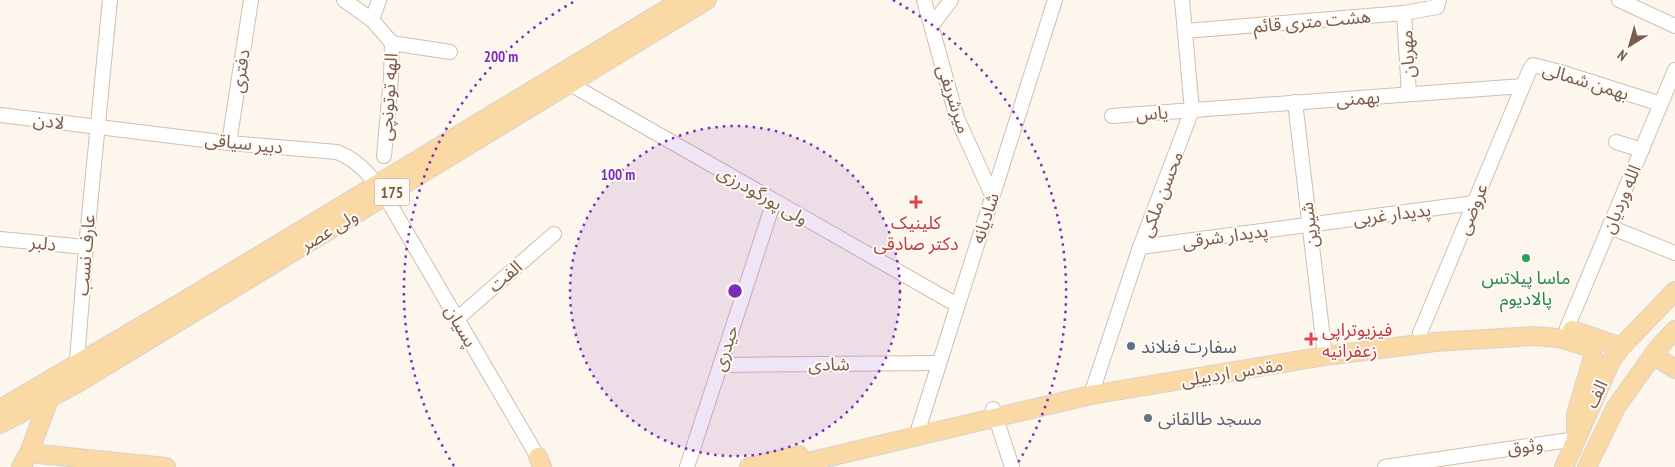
<svg xmlns="http://www.w3.org/2000/svg" width="1675" height="467" font-family="'PT Sans Narrow','Noto Sans Arabic',sans-serif">
  <style>
    .lines { fill: none; stroke-linecap: round; stroke-linejoin: round }
    .minor-casing { stroke: #d1beb0; stroke-width: 16 }
    .major-casing { stroke: #dad1cd; stroke-width: 20 }
    .minor { stroke: #fff; stroke-width: 14 }
    .major { stroke: #fbd9a5; stroke-width: 18 }
    .ring { fill: none; stroke: #7b2cbf; stroke-width: 2.5; stroke-dasharray: 2.5 5 }
    .health-dot { fill: #e0444e; stroke: #fffaf3; stroke-width: 2 }
    .leisure-dot { fill: #2e9e5b; stroke: #fffaf3; stroke-width: 2 }
    .service-dot { fill: #5c6f8a; stroke: #fffaf3; stroke-width: 2 }
    .worship-dot { fill: #6b7280; stroke: #fffaf3; stroke-width: 2 }
    .labels { text-anchor: middle; dominant-baseline: central; stroke-width: 4; stroke-linejoin: round; paint-order: stroke }
    .shield { fill: #fffaf3; stroke: #a28b7f; stroke-width: 1 }
    .shield-label { font-size: 16px; font-weight: bold; fill: #7a5c4d }
    .street-label { font-size: 18px; fill: #7a5c4d; stroke: #fffaf3 }
    .health-label { font-size: 18px; fill: #be3a42; stroke: #fffaf3 }
    .leisure-label { font-size: 18px; fill: #27864d; stroke: #fffaf3 }
    .service-label { font-size: 18px; fill: #4e5e75; stroke: #fffaf3; text-anchor: start }
    .worship-label { font-size: 18px; fill: #5b616d; stroke: #fffaf3; text-anchor: start }
    .centre { fill: #7b2cbf; stroke: #fffaf3; stroke-width: 2.5 }
    .ring-label { font-size: 15px; text-anchor: middle; font-weight: bold; fill: #7b2cbf; stroke: #fffaf3; stroke-width: 4; stroke-linejoin: round; paint-order: stroke }
  </style>
  <rect width="100%" height="100%" fill="#fdf6ec"/>
  <g class="lines">
    <!-- minor casing -->
    <g class="minor-casing">
      <g id="minor">
        <path d="M 344,0 L 372,20 L 392,43 L 391,78 L 384,156"/>
        <path d="M 924,0 L 957,118 L 992,195"/>
        <path d="M 1619,0 L 1675,26"/>
        <path d="M 1404,13 L 1409,94"/>
        <path d="M 372,20 L 379,0"/>
        <path d="M 932,25 L 951,0"/>
        <path d="M 1185,31 L 1404,13 L 1437,7 L 1439,0"/>
        <path d="M 392,43 L 450,52"/>
        <path d="M 570,84 L 957,305"/>
        <path d="M 1295,102 L 1325,356"/>
        <path d="M 0,115 L 229,143 L 337,152 C 363,162 377,184 391,206 L 542,464"/>
        <path d="M 1112,116 L 1523,86"/>
        <path d="M 1616,142 L 1642,150"/>
        <path d="M 229,143 L 251,0"/>
        <path d="M 1610,227 L 1675,253"/>
        <path d="M 0,239 L 86,247"/>
        <path d="M 1140,247 L 1474,203"/>
        <path d="M 457,319 L 554,234"/>
        <path d="M 1567,328 L 1675,70"/>
        <path d="M 1420,333 L 1530,69 L 1533,65 L 1560,72 L 1661,104"/>
        <path d="M 720,365 L 939,363"/>
        <path d="M 76,373 L 86,247 L 110,0"/>
        <path d="M 1091,395 L 1140,247 L 1192,110 L 1182,0"/>
        <path d="M 993,409 L 1012,467"/>
        <path d="M 919,436 L 919,427 L 1055,0"/>
        <path d="M 687,467 L 774,201"/>
        <path d="M 1385,467 L 1576,439"/>
      </g>
    </g>
    <!-- major casing -->
    <g class="major-casing">
      <g id="major">
        <path d="M 1572,330 L 1621,347"/>
        <path d="M 1653,355 L 1675,369"/>
        <path d="M 0,409 L 186,300 L 682,0"/>
        <path d="M 0,424 L 76,384 L 707,0"/>
        <path d="M 29,453 L 166,467"/>
        <path d="M 538,457 L 542,467"/>
        <path d="M 21,467 L 29,453 L 49,399"/>
        <path d="M 749,467 L 799,455"/>
        <path d="M 787,467 L 1091,395 L 1325,356 L 1435,342 L 1533,336 L 1559,338 L 1585,346 L 1591,350 L 1593,357 L 1576,414 L 1576,439"/>
        <path d="M 1564,467 L 1611,361 L 1621,347 L 1675,291"/>
        <path d="M 1587,467 L 1616,407 L 1659,347 L 1675,330"/>
      </g>
    </g>
    <!-- minor -->
    <use href="#minor" class="minor"/>
    <!-- major -->
    <use href="#major" class="major"/>
  </g>
  <!-- distance rings -->
  <circle cx="735" cy="291" r="165" fill="#7b2cbf" fill-opacity=".12"/>
  <g class="ring">
    <circle cx="735" cy="291" r="165"/>
    <path d="M454 466A331 331 0 0 1 577 0M893 0A331 331 0 0 1 1016 466"/>
  </g>
  <!-- markers -->
  <g class="health-dot">
    <path d="M913.5 194.5h5v5h5v5h-5v5h-5v-5h-5v-5h5z"/>
    <path d="M1308.5 331.5h5v5h5v5h-5v5h-5v-5h-5v-5h5z"/>
  </g>
  <circle class="leisure-dot" cx="1526" cy="258" r="5"/>
  <circle class="service-dot" cx="1131" cy="346" r="5"/>
  <circle class="worship-dot" cx="1148" cy="418" r="5"/>
  <g class="labels">
    <!-- shield labels -->
    <rect class="shield" x="374.5" y="178.5" width="35" height="27" rx="4"/>
    <g class="shield-label">
      <text x="392" y="192">175</text>
    </g>
    <!-- street labels -->
    <g class="street-label">
      <text transform="translate(1312 21) rotate(-5)">هشت متری قائم</text>
      <text transform="translate(1407 54) rotate(-93)">مهربان</text>
      <text transform="translate(240 71) rotate(-81)">دفتری</text>
      <text transform="translate(1586 81) rotate(17)">بهمن شمالی</text>
      <text transform="translate(388 97) rotate(-86)">الهه توتونچی</text>
      <text transform="translate(1358 98) rotate(-4)">بهمنی</text>
      <text transform="translate(954 99) rotate(72)">میرشریفی</text>
      <text transform="translate(1152 113) rotate(-4)">یاس</text>
      <text transform="translate(49 121) rotate(7)">لادن</text>
      <text transform="translate(244 143) rotate(6)">دبیر سیاقی</text>
      <text transform="translate(1161 194) rotate(-69)">محسن ملکی</text>
      <text transform="translate(763 195) rotate(30)">ولی پورگودرزی</text>
      <text transform="translate(1621 199) rotate(-67)">الله وردیان</text>
      <text transform="translate(1472 209) rotate(-68)">عروضی</text>
      <text transform="translate(1392 214) rotate(-7)">پدیدار غربی</text>
      <text transform="translate(985 218) rotate(-72)">شادیانه</text>
      <text transform="translate(1309 225) rotate(-97)">شیرین</text>
      <text transform="translate(329 230) rotate(-31)">ولی عصر</text>
      <text transform="translate(1225 236) rotate(-8)">پدیدار شرقی</text>
      <text transform="translate(43 243) rotate(6)">دلبر</text>
      <text transform="translate(85 255) rotate(-85)">عارف نسب</text>
      <text transform="translate(505 276) rotate(-41)">الفت</text>
      <text transform="translate(461 326) rotate(60)">پسیان</text>
      <text transform="translate(725 348) rotate(-72)">حیدری</text>
      <text transform="translate(829 364) rotate(-1)">شادی</text>
      <text transform="translate(1232 372) rotate(-9)">مقدس اردبیلی</text>
      <text transform="translate(1596 394) rotate(-65)">الف</text>
      <text transform="translate(1525 446) rotate(-8)">وثوق</text>
    </g>
    <!-- health labels -->
    <g class="health-label">
      <text x="916" y="222">کلینیک<tspan x="916" dy="21">دکتر صادقی</tspan></text>
      <text x="1322" y="329" text-anchor="start">فیزیوتراپی<tspan x="1322" dy="21">زعفرانیه</tspan></text>
    </g>
    <!-- leisure labels -->
    <g class="leisure-label">
      <text x="1526" y="277">ماسا پیلاتس<tspan x="1526" dy="21">پالادیوم</tspan></text>
    </g>
    <!-- service labels -->
    <g class="service-label">
      <text x="1141" y="346">سفارت فنلاند</text>
    </g>
    <!-- worship labels -->
    <g class="worship-label">
      <text x="1158" y="418">مسجد طالقانی</text>
    </g>
  </g>
  <circle cx="735" cy="291" r="8" class="centre"/>
  <g class="ring-label">
    <text x="501" y="62">200 m</text>
    <text x="618" y="180">100 m</text>
  </g>
  <!-- north arrow -->
  <g transform="translate(1630 45) rotate(217)" stroke="#fffaf3" stroke-width="4" paint-order="stroke">
  <path d="M0-4L9 19L0 12L-9 19Z" fill="#7a5c4d"/>
  <text y="-8" font-size="14" font-weight="bold" text-anchor="middle" fill="#7a5c4d">N</text>
  </g>
</svg>
